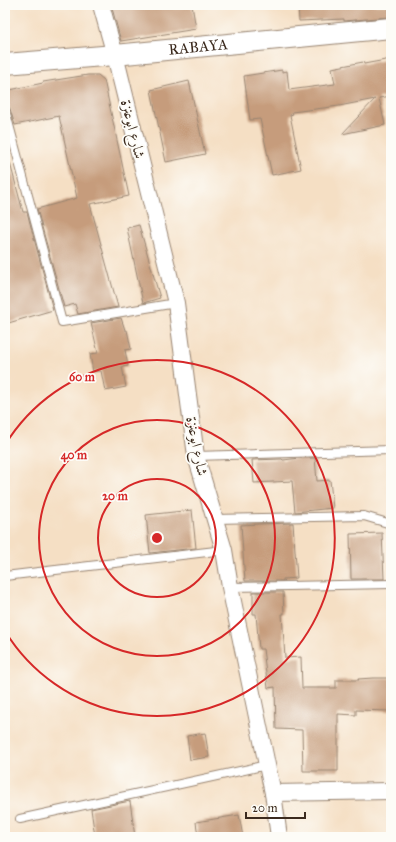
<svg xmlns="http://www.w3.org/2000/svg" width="396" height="842" font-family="'IM FELL Great Primer',Amiri,serif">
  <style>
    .building { fill: #c69c7c }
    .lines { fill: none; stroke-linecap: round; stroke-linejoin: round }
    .service-casing { stroke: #988471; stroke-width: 10 }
    .minor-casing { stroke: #988471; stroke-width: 18 }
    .tertiary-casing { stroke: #988471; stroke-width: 22 }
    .service { stroke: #fff; stroke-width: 8 }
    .minor { stroke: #fff; stroke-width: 16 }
    .tertiary { stroke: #fff; stroke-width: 20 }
    .ring { fill: none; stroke: #d62828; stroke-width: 2 }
    .labels { text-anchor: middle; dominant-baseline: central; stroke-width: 3.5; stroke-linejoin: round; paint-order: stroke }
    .street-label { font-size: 15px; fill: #3b2a1e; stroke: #fdfcf7 }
    .centre { fill: #d62828; stroke: #fdfcf7; stroke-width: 2 }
    .ring-label { font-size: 12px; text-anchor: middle; font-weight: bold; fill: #d62828; stroke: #fdfcf7; stroke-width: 3.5; stroke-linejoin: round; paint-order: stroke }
  </style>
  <rect width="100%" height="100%" fill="#fdfcf7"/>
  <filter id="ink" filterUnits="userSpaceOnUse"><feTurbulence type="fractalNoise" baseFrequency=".025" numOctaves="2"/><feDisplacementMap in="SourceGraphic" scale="8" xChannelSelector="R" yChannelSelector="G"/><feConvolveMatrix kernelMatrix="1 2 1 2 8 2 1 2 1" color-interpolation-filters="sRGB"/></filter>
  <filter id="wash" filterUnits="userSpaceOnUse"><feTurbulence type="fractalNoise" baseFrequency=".012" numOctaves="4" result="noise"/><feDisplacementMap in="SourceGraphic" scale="16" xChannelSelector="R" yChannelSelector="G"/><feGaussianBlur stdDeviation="0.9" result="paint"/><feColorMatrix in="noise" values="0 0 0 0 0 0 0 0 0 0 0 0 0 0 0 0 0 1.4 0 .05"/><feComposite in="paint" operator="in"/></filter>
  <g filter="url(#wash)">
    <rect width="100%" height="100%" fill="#f5dfc4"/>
    <g id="blocks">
      <!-- building -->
      <g class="building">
        <path d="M 132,5 L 192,5 L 196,29 L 121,41 L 112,8 Z"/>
        <path d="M 298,5 L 388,5 L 390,17 L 344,21 L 344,19 L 299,21 Z"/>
        <path d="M 391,59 L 391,96 L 379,98 L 385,125 L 342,134 L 375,99 L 339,106 L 292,112 L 293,114 L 290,115 L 301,169 L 272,175 L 260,119 L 250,120 L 244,76 L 282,70 L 282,72 L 287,71 L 289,90 L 335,84 L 332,68 L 363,62 L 364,64 Z"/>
        <path d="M 88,75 L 98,75 L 104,80 L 129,196 L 90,204 L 118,307 L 78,314 L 75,304 L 64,307 L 37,209 L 77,198 L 59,116 L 15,125 L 10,109 L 8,105 L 5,91 L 43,83 L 43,82 Z"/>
        <path d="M 189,81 L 205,154 L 166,162 L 151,90 Z"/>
        <path d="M 10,163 L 23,212 L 27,212 L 53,310 L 5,324 L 5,164 Z"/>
        <path d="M 139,225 L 160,298 L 143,303 L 127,228 Z"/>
        <path d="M 121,318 L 125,330 L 127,330 L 131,349 L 125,350 L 128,366 L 122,367 L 126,387 L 105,391 L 101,371 L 93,372 L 90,354 L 98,353 L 91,323 Z"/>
        <path d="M 301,458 L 315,458 L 317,481 L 330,480 L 333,508 L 295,512 L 292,481 L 254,483 L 252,460 L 282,459 L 283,460 Z"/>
        <path d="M 192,510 L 196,548 L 150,553 L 146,515 Z"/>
        <path d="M 293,523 L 297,578 L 283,579 L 283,581 L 245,581 L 241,525 L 260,524 Z"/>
        <path d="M 382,533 L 384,579 L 351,579 L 350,534 Z"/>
        <path d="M 253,592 L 283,592 L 284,614 L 282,614 L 285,658 L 301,657 L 302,688 L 336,688 L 336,680 L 359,680 L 358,679 L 373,678 L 391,678 L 391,711 L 356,710 L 356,715 L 338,714 L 338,771 L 303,771 L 302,730 L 276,729 L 275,687 L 268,688 L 263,649 L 259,649 L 256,614 L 253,614 Z"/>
        <path d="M 205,733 L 209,757 L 190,760 L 187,736 Z"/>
        <path d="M 130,801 L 135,837 L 95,837 L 91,809 Z"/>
        <path d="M 239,815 L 243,837 L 198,837 L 196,822 Z"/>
      </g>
    </g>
  </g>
  <g filter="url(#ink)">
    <use href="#blocks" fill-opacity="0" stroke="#988471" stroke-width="1"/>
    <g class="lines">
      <!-- service casing -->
      <g class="service-casing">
        <g id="service">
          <path d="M 5,110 L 62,322 L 176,303"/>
          <path d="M 196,456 L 391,450"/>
          <path d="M 216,519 L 364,516 L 391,524"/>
          <path d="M 5,576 L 224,550"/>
          <path d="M 230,587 L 391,584"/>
          <path d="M 20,819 L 267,765"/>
        </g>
      </g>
      <!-- minor casing -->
      <g class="minor-casing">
        <g id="minor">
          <path d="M 101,5 L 115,55 L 176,303 L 196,456 L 224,550 L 230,587 L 267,765 L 273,793 L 279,837"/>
          <path d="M 273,793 L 391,791"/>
        </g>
      </g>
      <!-- tertiary casing -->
      <g class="tertiary-casing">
        <g id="tertiary">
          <path id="s1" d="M 5,64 L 115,55 L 391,28"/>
        </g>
      </g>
      <!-- service -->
      <use href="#service" class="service"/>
      <!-- minor -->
      <use href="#minor" class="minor"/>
      <!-- tertiary -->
      <use href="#tertiary" class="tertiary"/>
    </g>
  </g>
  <!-- distance rings -->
  <g class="ring">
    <circle cx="157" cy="538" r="59"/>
    <circle cx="157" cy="538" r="118"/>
    <path d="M5 445A178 178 0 1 1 5 631"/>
  </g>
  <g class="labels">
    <!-- street labels -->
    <g class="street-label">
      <text stroke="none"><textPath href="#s1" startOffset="194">RABAYA</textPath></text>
      <text transform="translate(133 129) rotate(76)">شارع ابوعنزة</text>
      <text transform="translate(197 446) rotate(79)">شارع ابوعنزة</text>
    </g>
  </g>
  <circle cx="157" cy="538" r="6" class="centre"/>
  <g class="ring-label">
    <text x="82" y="381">60 m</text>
    <text x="74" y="459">40 m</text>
    <text x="115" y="500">20 m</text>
  </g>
  <!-- margin -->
  <rect width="396" height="842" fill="none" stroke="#fdfcf7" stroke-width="20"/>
  <!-- scale -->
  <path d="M246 812v6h59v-6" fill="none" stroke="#3b2a1e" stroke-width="2"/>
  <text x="252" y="812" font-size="12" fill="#3b2a1e" stroke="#fdfcf7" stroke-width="3" paint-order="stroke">20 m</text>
</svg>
